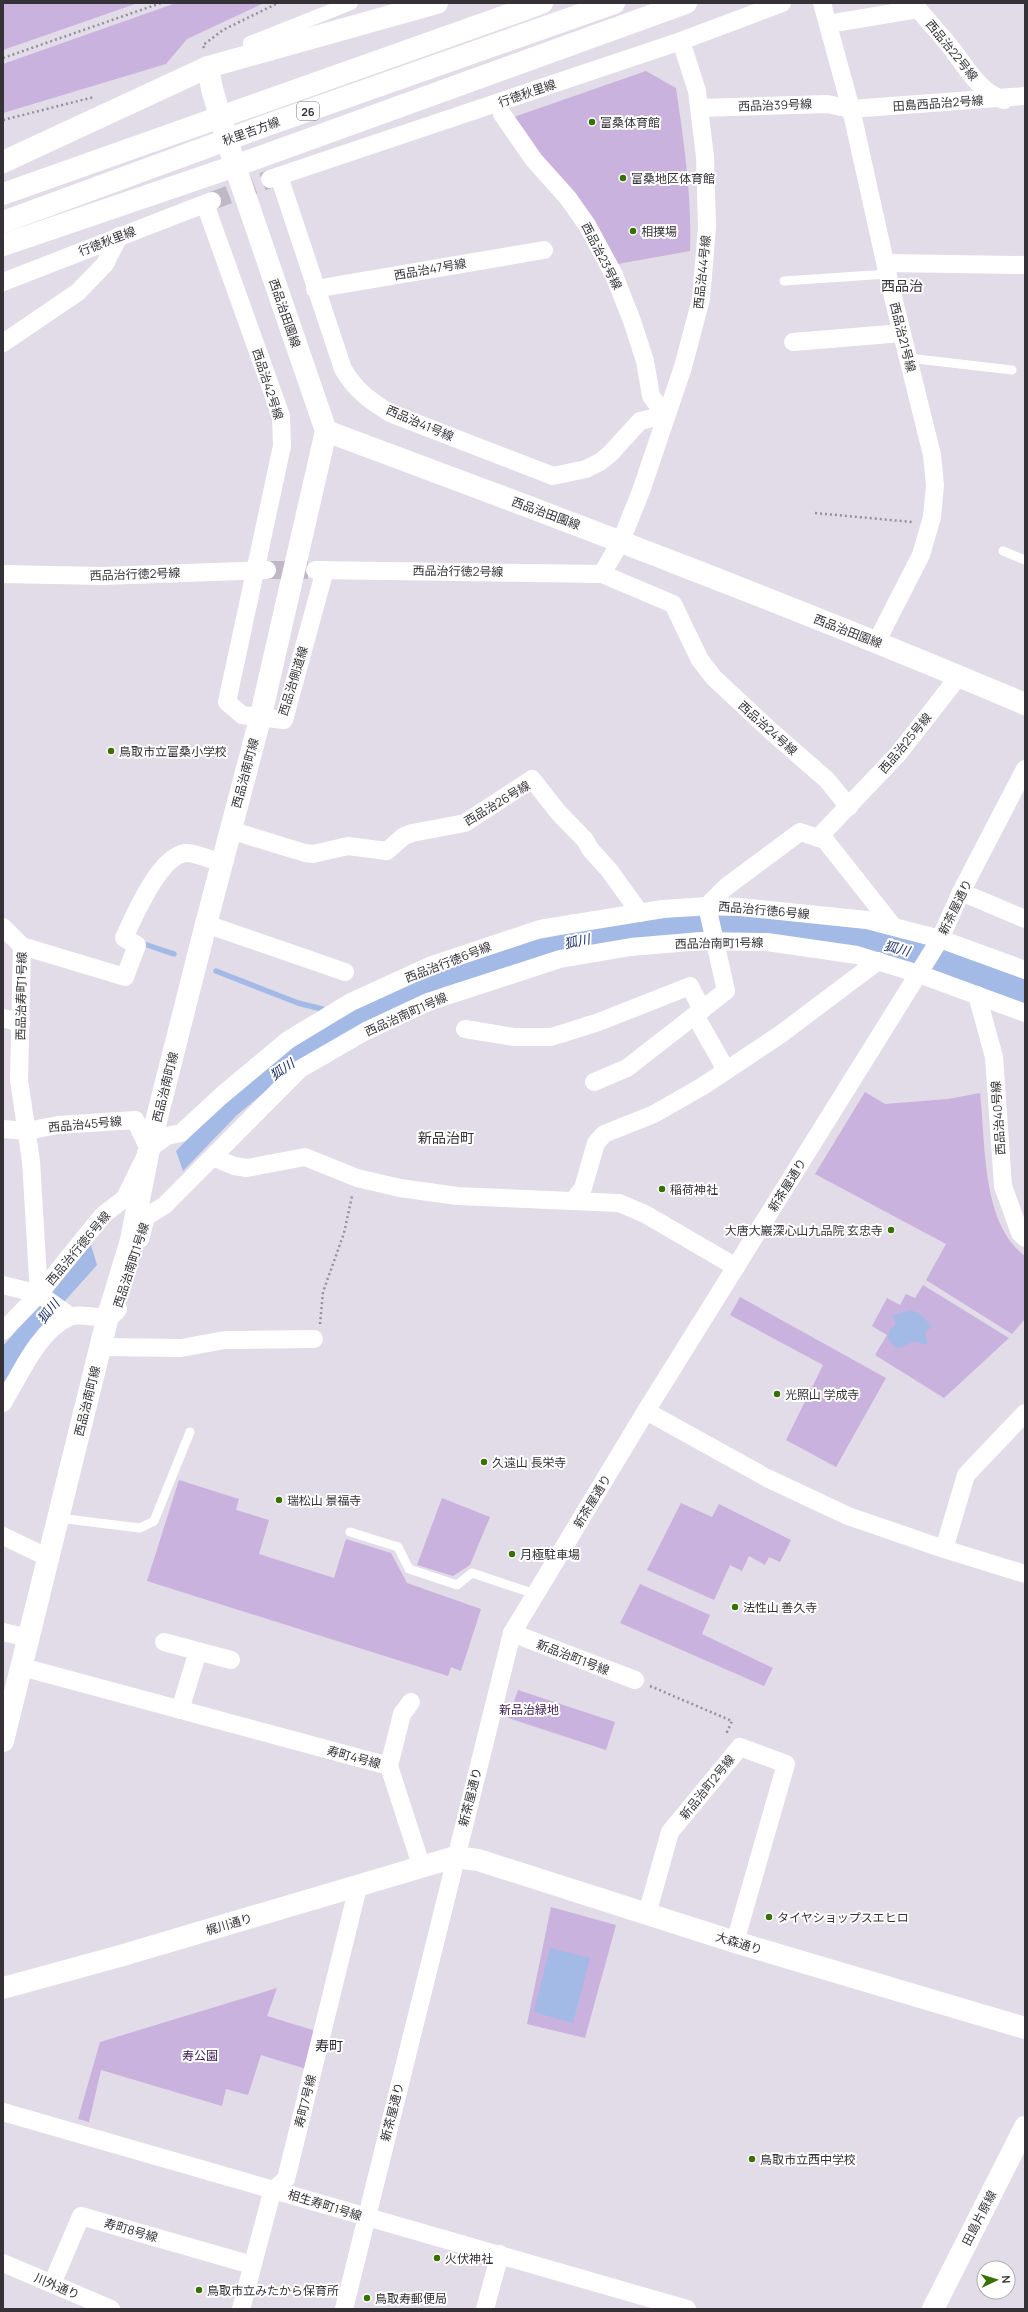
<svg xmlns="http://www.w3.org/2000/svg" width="1028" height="2312" font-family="Manrope,'Noto Sans JP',sans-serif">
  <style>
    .green { fill: #cab2de }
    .water { fill: #a3b9e6 }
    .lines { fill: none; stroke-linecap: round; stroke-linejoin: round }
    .stream { stroke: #a3b9e6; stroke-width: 5.5 }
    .minor-tunnel { stroke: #bfb9c5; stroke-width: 18; stroke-dasharray: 18 9; stroke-linecap: butt }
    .path { stroke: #95909a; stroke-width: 2.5; stroke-dasharray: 2 3; stroke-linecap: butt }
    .service { stroke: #fff; stroke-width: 9 }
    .pedestrian { stroke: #fff; stroke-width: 14 }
    .minor { stroke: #fff; stroke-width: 18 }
    .tertiary { stroke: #fff; stroke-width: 22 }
    .secondary { stroke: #fff; stroke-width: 22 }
    .primary { stroke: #fff; stroke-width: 22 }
    .poi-dot { fill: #387100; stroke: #fff; stroke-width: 1.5 }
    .labels { text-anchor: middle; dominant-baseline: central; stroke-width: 4; stroke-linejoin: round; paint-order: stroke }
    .shield { fill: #fff; stroke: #727073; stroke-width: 1 }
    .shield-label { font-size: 11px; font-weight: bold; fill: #353237 }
    .street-label { font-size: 12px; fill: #353237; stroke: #fff }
    .poi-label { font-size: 12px; fill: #353237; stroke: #fff; text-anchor: start }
    .park-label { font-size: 12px; fill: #38174d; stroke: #fff }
    .water-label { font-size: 13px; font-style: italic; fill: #182e64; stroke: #fff }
    .quarter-label { font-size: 14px; fill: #353237; stroke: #fff }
  </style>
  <rect width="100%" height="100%" fill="#e2dbe8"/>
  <!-- green -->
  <g class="green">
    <path d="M 3,3 L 138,3 L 3,50 Z"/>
    <path d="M 176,3 L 264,3 L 187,39 L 166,64 L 3,113 L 3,64 Z"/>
    <path d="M 646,71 L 676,88 C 684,143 692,196 690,251 L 612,265 L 511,118 Z"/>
    <path d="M 865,1092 L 885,1104 L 948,1099 L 980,1093 C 986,1143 981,1223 1025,1256 L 1025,1319 L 1012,1334 L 926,1280 L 946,1244 L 815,1174 Z"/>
    <path d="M 923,1285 L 1009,1338 L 944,1398 L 875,1355 L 887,1335 L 872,1326 L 887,1298 L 900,1305 L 906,1294 L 915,1298 Z"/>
    <path d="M 740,1297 L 886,1378 L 836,1467 L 786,1440 L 823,1365 L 730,1315 Z"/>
    <path d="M 179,1480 L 239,1499 L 236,1510 L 269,1520 L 259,1554 L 334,1578 L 346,1539 L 391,1553 L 407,1583 L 481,1609 L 461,1671 L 451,1667 L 448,1676 L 147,1581 Z"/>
    <path d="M 442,1498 L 490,1517 L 470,1565 L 453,1576 L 417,1565 Z"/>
    <path d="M 681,1503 L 712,1517 L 719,1504 L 791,1540 L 780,1562 L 769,1557 L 765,1565 L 749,1556 L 742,1571 L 730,1565 L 714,1600 L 647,1570 Z"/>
    <path d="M 640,1584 L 710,1615 L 702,1634 L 773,1668 L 764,1686 L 620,1623 Z"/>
    <path d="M 518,1690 L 615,1722 L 606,1750 L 508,1718 Z"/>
    <path d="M 551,1907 L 616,1925 L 585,2038 L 527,2024 Z"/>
    <path d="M 277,1988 L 267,2016 L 316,2031 L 306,2069 L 261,2055 L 248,2095 L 226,2089 L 222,2106 L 101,2070 L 89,2122 L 78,2119 L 100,2042 Z"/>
  </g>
  <!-- water -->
  <g class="water">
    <path d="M 743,915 L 875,930 L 946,950 L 1025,979 L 1025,1005 L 748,934 L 506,968 L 444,987 L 406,1003 L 291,1070 L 237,1115 L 183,1171 L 176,1151 L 219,1107 L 286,1052 L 329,1024 L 401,985 L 530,941 L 611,925 L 670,917 Z"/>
    <path d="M 91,1245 L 97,1265 L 63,1303 L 3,1383 L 3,1346 Z"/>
    <path d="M 909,1310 L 919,1313 L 932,1326 L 925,1333 L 928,1344 C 923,1346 921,1342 916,1342 C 902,1342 901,1357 888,1339 L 889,1331 L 896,1324 L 892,1316 Z"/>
    <path d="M 550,1948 L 590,1958 L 573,2023 L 534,2012 Z"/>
  </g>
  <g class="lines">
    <!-- stream -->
    <g class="stream">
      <path d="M 141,943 L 174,954"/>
      <path d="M 216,971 L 298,1003 L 322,1009"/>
    </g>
    <!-- minor-tunnel -->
    <g class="minor-tunnel">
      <path d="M 212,201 L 270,179"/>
      <path d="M 267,570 L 308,570"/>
    </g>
    <!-- path -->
    <g class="path">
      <path d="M 204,48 L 203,45 L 223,30 L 278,3"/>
      <path d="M 3,58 L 161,3"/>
      <path d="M 3,120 L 94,97"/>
      <path d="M 815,513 L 912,522"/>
      <path d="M 320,1324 L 323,1292 L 344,1233 L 352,1196"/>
      <path d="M 650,1686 L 732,1721 L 726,1734"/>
    </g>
    <!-- service -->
    <g class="service">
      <path d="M 784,281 L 888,274"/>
      <path d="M 908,358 L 1012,370"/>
      <path d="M 1003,551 L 1025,560"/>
      <path d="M 58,1518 L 140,1528 L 154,1521 L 190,1432"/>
      <path d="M 350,1532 L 398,1547 L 409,1569 L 457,1585 L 472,1573 L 535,1594"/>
    </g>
    <!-- pedestrian -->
    <path class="pedestrian" d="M 250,43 L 351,3"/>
    <!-- minor -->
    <g class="minor">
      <path d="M 822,3 L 851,109 L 891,289 L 932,455 L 935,485 L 932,517 L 921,555 L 877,641"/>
      <path d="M 828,24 L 918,9 C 929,22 941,35 952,49 C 966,67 980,93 1004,100"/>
      <path d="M 681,41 L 697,91 L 705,157 L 707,227 L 701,299 L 683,367 L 641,491 L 621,541 L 602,574 L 673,604 L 700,660 L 714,678 L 772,732 L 827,780 L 849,807"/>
      <path d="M 699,108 L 827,104 L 851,109 L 1025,96"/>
      <path d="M 279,176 L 343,369 C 356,391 369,400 390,413 L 553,476 L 586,469 L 600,462 L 610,454 L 640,421 L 665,415 L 651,396 L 645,361 L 632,321 L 614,275 L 587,225 L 568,198 L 534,160 L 502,114"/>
      <path d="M 270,179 L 681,41 L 782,3"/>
      <path d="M 205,204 L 281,416 L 282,446 L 227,702 L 242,715 L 284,720 L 325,570"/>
      <path d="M 886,263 L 1025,265"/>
      <path d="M 3,282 L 212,201"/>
      <path d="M 315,289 L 544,250"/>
      <path d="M 793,342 L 902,333"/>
      <path d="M 3,343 L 78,292 L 105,264 L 119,236"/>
      <path d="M 315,570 L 602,574"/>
      <path d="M 3,574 L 102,576 L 267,570"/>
      <path d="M 230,830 L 305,853 L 313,854 L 348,846 L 387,851 L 404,836 L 412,833 L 465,823 L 532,779 L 558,812 L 585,840 L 590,849 L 609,870 L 640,913"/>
      <path d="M 818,838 L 898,754 L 959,676"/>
      <path d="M 961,892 L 1025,919"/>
      <path d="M 707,906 L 726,887 L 800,832 L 825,840 L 893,926"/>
      <path d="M 206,924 L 345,972"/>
      <path d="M 3,927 L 22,946"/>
      <path d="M 977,995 L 994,1057 L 1003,1186 L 1020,1233 L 1025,1238"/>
      <path d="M 695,1015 L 726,1070"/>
      <path d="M 3,1018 L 21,1023"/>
      <path d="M 465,1029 L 514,1037 L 551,1037 L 596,1023 L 690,986 L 702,1010"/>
      <path d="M 594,1082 L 627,1068 L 726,991 L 707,906"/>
      <path d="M 3,1129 L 27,1131 L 58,1125 L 135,1120 L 149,1149"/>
      <path d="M 213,1157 L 234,1166 L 247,1168 L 305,1157 L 357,1178 L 400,1188 L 457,1196 L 619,1203 L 645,1214 L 736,1267"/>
      <path d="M 574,1200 L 583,1188 L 596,1143 L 604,1134 L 654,1114 L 703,1086 L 781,1034 L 878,961"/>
      <path d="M 140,1239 L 146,1217 L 165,1205 L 300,1069 L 366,1031 L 428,1002 L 560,959 L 631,947 L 701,941 L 767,942 L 857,955 L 919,974 L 1025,1013"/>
      <path d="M 3,1285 L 39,1294"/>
      <path d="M 70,1316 L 39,1294 L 31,1161 L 19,1080 L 22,946 L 125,977 L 137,945 L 124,938 C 134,916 159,857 185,853 C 193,852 213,860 221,863"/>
      <path d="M 3,1331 L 39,1294 L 103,1215 L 125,1198 L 149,1149 L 167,1136 L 181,1133 L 221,1096 L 288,1040 L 351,1002 L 432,965 L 540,929 L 663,909 L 707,906 L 740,907 L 867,920 L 940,939 L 1025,970"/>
      <path d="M 100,1347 L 181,1348 L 225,1340 L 314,1339"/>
      <path d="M 3,1403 C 20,1375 38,1331 69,1317 C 83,1311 109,1325 118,1309"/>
      <path d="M 646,1411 L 767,1478 L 848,1516 L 944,1549"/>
      <path d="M 1025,1413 L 966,1475 L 944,1549 L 1025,1574"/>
      <path d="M 3,1536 L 49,1558"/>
      <path d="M 3,1632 L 29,1638"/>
      <path d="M 512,1633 L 635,1680"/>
      <path d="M 164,1642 L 231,1660"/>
      <path d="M 22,1667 L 389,1766 L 421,1865"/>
      <path d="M 180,1710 L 198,1651"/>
      <path d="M 389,1766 L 402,1714 L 411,1702"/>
      <path d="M 647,1914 L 670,1832 L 740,1747 L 786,1764 L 735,1942"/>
      <path d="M 3,2112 L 687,2309"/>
      <path d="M 3,2263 L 111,2309"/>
      <path d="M 52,2284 L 81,2216 L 252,2265"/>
      <path d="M 241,2309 L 270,2200 L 275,2189 L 286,2179 L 358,1887"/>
      <path d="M 344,2309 L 512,1633 L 646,1411 L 940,939 L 961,892 L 1025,769"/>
      <path d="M 485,2309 L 500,2254"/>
    </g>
    <!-- tertiary -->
    <g class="tertiary">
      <path d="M 208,67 L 212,89 L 235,166 L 326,431 C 560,518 794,606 1025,704"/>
      <path d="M 3,1741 L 108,1316 L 131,1240 L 149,1149 L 206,924 L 260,719 L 326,431"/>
      <path d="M 3,1988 L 120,1956 L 455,1857 L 478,1860 L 735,1942 L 1025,2028"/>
    </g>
    <!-- secondary -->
    <path class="secondary" d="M 933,2309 L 1025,2127"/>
    <!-- primary -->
    <g class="primary">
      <path d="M 3,162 L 208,67 L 437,3"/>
      <path d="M 3,194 L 542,3"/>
      <path d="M 3,222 L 270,124 L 614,3"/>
      <path d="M 3,245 L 235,166 L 686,3"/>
    </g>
  </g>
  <!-- markers -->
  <g class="poi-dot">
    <circle cx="592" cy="122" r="4"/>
    <circle cx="623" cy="178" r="4"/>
    <circle cx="633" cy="231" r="4"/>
    <circle cx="111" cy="751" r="4"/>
    <circle cx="662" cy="1189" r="4"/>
    <circle cx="891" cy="1230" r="4"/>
    <circle cx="777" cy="1394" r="4"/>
    <circle cx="484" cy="1462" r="4"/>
    <circle cx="279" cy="1500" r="4"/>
    <circle cx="512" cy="1554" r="4"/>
    <circle cx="735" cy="1607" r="4"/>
    <circle cx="769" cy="1917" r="4"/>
    <circle cx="752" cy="2159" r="4"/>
    <circle cx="437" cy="2258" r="4"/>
    <circle cx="199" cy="2290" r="4"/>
    <circle cx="367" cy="2298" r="4"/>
  </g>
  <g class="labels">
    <!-- shield labels -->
    <rect class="shield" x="297" y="102" width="22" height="18" rx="3"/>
    <g class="shield-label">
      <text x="308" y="111">26</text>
    </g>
    <!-- street labels -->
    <g class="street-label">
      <text transform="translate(952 50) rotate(51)">西品治22号線</text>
      <text transform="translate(527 93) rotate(-19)">行徳秋里線</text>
      <text transform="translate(938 103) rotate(-4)">田島西品治2号線</text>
      <text transform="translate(775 105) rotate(-2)">西品治39号線</text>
      <text transform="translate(251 131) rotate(-20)">秋里吉方線</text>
      <text transform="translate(107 241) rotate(-21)">行徳秋里線</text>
      <text transform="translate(602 256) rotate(63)">西品治23号線</text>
      <text transform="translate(430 269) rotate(-10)">西品治47号線</text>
      <text transform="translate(702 272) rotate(-84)">西品治44号線</text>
      <text transform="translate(285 313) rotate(71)">西品治田園線</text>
      <text transform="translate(903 337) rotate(76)">西品治21号線</text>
      <text transform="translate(268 384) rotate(72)">西品治42号線</text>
      <text transform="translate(420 423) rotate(23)">西品治41号線</text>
      <text transform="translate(546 513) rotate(20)">西品治田園線</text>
      <text transform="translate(458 571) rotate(1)">西品治行徳2号線</text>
      <text transform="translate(135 574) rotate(-2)">西品治行徳2号線</text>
      <text transform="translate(848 631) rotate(21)">西品治田園線</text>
      <text transform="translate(293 681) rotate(-73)">西品治側道線</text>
      <text transform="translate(768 728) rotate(42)">西品治24号線</text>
      <text transform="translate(905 743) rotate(-50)">西品治25号線</text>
      <text transform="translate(245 773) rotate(-75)">西品治南町線</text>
      <text transform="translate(497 803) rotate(-31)">西品治26号線</text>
      <text transform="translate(955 907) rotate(-64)">新茶屋通り</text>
      <text transform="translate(764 910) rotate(5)">西品治行徳6号線</text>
      <text transform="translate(719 943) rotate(-1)">西品治南町1号線</text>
      <text transform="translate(448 962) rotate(-21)">西品治行徳6号線</text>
      <text transform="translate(21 996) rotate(-89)">西品治寿町1号線</text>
      <text transform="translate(406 1014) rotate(-24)">西品治南町1号線</text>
      <text transform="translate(165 1087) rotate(-76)">西品治南町線</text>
      <text transform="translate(998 1118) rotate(-94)">西品治40号線</text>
      <text transform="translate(85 1124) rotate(-5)">西品治45号線</text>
      <text transform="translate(787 1185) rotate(-58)">新茶屋通り</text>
      <text transform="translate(78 1248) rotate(-50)">西品治行徳6号線</text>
      <text transform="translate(131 1265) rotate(-72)">西品治南町1号線</text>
      <text transform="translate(87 1401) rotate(-76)">西品治南町線</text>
      <text transform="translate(592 1501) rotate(-59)">新茶屋通り</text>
      <text transform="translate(573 1657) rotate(21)">新品治町1号線</text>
      <text transform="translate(354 1757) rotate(15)">寿町4号線</text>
      <text transform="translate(707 1787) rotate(-51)">新品治町2号線</text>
      <text transform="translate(470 1797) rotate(-76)">新茶屋通り</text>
      <text transform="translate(229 1924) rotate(-16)">梶川通り</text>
      <text transform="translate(739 1943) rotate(17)">大森通り</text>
      <text transform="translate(305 2101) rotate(-76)">寿町7号線</text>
      <text transform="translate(392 2112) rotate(-76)">新茶屋通り</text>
      <text transform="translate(325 2205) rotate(17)">相生寿町1号線</text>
      <text transform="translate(979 2218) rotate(-63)">田島片原線</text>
      <text transform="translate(131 2230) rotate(16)">寿町8号線</text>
      <text transform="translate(57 2286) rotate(23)">川外通り</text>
    </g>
    <!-- poi labels -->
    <g class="poi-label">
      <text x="600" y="122">富桑体育館</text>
      <text x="631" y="178">富桑地区体育館</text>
      <text x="641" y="231">相撲場</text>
      <text x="119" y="751">鳥取市立富桑小学校</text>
      <text x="670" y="1189">稲荷神社</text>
      <text x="883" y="1230" text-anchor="end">大唐大巖深心山九品院 玄忠寺</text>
      <text x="785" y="1394">光照山 学成寺</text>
      <text x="492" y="1462">久遠山 長栄寺</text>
      <text x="287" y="1500">瑞松山 景福寺</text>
      <text x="520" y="1554">月極駐車場</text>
      <text x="743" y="1607">法性山 善久寺</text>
      <text x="777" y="1917">タイヤショップスエヒロ</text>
      <text x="760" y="2159">鳥取市立西中学校</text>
      <text x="445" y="2258">火伏神社</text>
      <text x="207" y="2290">鳥取市立みたから保育所</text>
      <text x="375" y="2298">鳥取寿郵便局</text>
    </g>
    <!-- park labels -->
    <g class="park-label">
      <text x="529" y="1709">新品治緑地</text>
      <text x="200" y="2055">寿公園</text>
    </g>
    <!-- water labels -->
    <g class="water-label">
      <text transform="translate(577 941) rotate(-12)">狐川</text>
      <text transform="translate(897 948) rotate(15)">狐川</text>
      <text transform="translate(282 1069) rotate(-34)">狐川</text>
      <text transform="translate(48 1311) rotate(-51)">狐川</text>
    </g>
    <!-- quarter labels -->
    <g class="quarter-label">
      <text x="902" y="285">西品治</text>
      <text x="446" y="1137">新品治町</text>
      <text x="329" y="2045">寿町</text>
    </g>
  </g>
  <!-- border -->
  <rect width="1028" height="2312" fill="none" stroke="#353237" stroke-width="8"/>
  <!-- north arrow -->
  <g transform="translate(996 2280) rotate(86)"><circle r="19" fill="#ffffff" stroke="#aeadaf"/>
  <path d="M0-3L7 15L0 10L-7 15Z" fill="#387100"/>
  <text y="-6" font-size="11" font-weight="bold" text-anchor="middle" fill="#353237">N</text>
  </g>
</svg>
